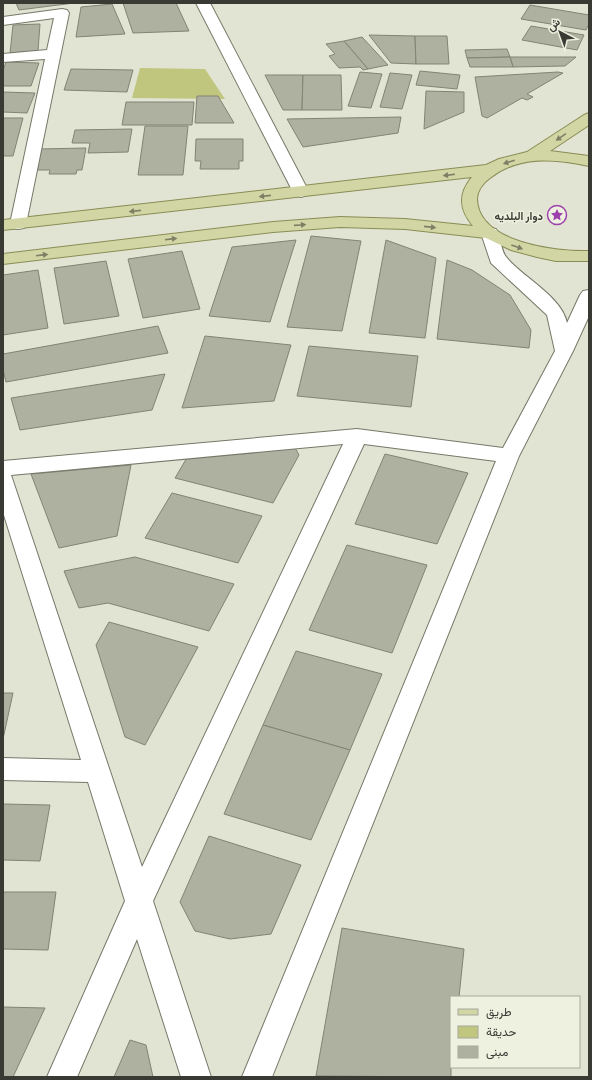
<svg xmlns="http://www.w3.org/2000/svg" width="592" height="1080" font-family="Literata,Vazirmatn,serif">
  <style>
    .green { fill: #c1c67e }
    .building { fill: #aeb0a0; stroke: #818374 }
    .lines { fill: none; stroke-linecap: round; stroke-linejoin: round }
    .street-casing { stroke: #777869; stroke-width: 2 }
    .primary-casing { stroke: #898d55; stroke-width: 2 }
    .street { fill: #fff; fill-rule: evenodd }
    .primary { fill: #d2d5a4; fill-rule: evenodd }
    .oneway { fill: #7e8066 }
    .labels { text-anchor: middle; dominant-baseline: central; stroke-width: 3; stroke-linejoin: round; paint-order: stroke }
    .far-poi-label { font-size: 11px; font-weight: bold; fill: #393a33; stroke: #eff1e0; text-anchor: end }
  </style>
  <rect width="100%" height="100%" fill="#e2e4d3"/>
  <!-- green -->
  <path class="green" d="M 140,68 L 205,69 L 225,99 L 132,98 Z"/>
  <!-- building -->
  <g class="building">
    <path d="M 16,3 L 74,3 L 19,10 Z"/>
    <path d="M 123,3 L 176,3 L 189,31 L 133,33 Z"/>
    <path d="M 112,4 L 125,34 L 76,37 L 81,7 Z"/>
    <path d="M 530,5 L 589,15 L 589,24 L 586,30 L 521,19 Z"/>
    <path d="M 40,24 L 38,51 L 10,53 L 13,25 Z"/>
    <path d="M 531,26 L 584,35 L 577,50 L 522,40 Z"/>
    <path d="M 369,35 L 415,36 L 416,64 L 391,63 Z"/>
    <path d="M 415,36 L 447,36 L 449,64 L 416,64 Z"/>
    <path d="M 362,37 L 388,65 L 368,69 L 344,41 Z"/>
    <path d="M 344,41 L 368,69 L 363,70 L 360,67 L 339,68 L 329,56 L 335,54 L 326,44 Z"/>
    <path d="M 507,49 L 510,57 L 467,58 L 465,50 Z"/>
    <path d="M 510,57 L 576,57 L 565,66 L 513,67 Z"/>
    <path d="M 510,57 L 513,67 L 470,67 L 467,58 Z"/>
    <path d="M 6,62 L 39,63 L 31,86 L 3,86 L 3,70 Z"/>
    <path d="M 71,69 L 133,70 L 127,92 L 64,90 Z"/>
    <path d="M 420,71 L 460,75 L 457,89 L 416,85 Z"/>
    <path d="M 360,72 L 382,74 L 371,108 L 348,106 Z"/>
    <path d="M 558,72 L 563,73 L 527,94 L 533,97 L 527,100 L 522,98 L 487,118 L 482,116 L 475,77 Z"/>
    <path d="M 390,73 L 412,75 L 402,109 L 380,107 Z"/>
    <path d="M 265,75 L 303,75 L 302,110 L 283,110 Z"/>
    <path d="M 303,75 L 341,75 L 342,110 L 302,110 Z"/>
    <path d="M 426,91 L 464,92 L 464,112 L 424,129 Z"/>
    <path d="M 3,92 L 35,93 L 27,113 L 3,112 Z"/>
    <path d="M 197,96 L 218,96 L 234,123 L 195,123 Z"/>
    <path d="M 126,102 L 194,102 L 192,125 L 122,125 Z"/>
    <path d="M 401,117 L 398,133 L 303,147 L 287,119 Z"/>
    <path d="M 3,118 L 23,118 L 13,156 L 3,156 Z"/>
    <path d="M 145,126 L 188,126 L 183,175 L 138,175 Z"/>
    <path d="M 132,129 L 128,152 L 88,153 L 90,143 L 72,143 L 75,130 Z"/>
    <path d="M 196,139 L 243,139 L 243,161 L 239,161 L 239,169 L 200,169 L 201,161 L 195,161 Z"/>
    <path d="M 86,148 L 82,170 L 77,170 L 76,174 L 49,174 L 50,170 L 33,170 L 38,149 Z"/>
    <path d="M 311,236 L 361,241 L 342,331 L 287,327 Z"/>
    <path d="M 296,240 L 270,322 L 209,316 L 232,247 Z"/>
    <path d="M 386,240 L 436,258 L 425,338 L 369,333 Z"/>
    <path d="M 182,251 L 200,309 L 143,318 L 128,259 Z"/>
    <path d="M 447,260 L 472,270 L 510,295 L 531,330 L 529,348 L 437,339 Z"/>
    <path d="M 106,261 L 119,316 L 64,324 L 54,268 Z"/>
    <path d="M 38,270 L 48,328 L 3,335 L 3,275 Z"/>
    <path d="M 158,326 L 168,353 L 6,382 L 3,370 L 3,354 Z"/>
    <path d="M 205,336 L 291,345 L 274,401 L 182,408 Z"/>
    <path d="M 309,346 L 418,356 L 411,407 L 297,396 Z"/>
    <path d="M 165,374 L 152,410 L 20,430 L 11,398 Z"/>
    <path d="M 293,444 L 299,455 L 273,503 L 175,478 L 188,456 Z"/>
    <path d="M 385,454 L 468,473 L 437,544 L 355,524 Z"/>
    <path d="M 131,465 L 117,536 L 59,548 L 31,474 Z"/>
    <path d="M 172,493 L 262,516 L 238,563 L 145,538 Z"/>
    <path d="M 347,545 L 427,565 L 392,653 L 309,630 Z"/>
    <path d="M 135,557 L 234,584 L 209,631 L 108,603 L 79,608 L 64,571 Z"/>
    <path d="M 109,622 L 198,647 L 145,745 L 125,737 L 96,645 Z"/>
    <path d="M 296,651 L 382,674 L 350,750 L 263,725 Z"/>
    <path d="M 3,693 L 13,693 L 3,739 Z"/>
    <path d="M 263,725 L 350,750 L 311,840 L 224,814 Z"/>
    <path d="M 3,804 L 50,805 L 40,861 L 3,860 Z"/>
    <path d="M 209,836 L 301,865 L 271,934 L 230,939 L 195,931 L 180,902 Z"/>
    <path d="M 3,892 L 56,892 L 48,950 L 3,949 Z"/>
    <path d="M 342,928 L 464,949 L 459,997 L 451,997 L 451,1077 L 316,1076 Z"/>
    <path d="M 3,1007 L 45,1008 L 13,1077 L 3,1077 Z"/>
    <path d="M 130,1040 L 146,1045 L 153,1077 L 114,1077 Z"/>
  </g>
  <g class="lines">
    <!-- street casing -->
    <g class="street-casing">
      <g id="street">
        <path d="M 196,3 L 210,3 L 309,192 L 307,195 L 301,197 L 295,195 L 293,192 Z"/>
        <path d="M 62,9 L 67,10 L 69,13 L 26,224 L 24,228 L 18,229 L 12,228 L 10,224 L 45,59 L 3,62 L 3,54 L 47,50 L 54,18 L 3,25 L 3,17 Z"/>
        <path d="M 490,228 L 496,229 C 502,238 500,251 507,258 C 524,278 562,297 567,323 L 580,295 L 583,291 L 589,290 L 589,316 L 573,351 L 519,456 L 272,1077 L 242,1077 L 496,461 L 364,444 L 153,901 L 211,1077 L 181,1077 L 137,939 L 77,1077 L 47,1077 L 125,901 L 88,782 L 3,780 L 3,758 L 81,760 L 3,512 L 3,461 L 357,429 L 503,448 L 555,351 L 547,315 L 491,263 L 481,233 L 484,229 ZM 343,444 L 142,867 L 11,475 Z"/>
      </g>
    </g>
    <!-- primary casing -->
    <g class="primary-casing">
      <path id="primary" d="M 589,113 L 589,125 L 550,151 L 589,156 L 589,166 C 555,159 519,155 490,178 C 483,183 478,190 477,198 C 477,243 557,252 589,251 L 589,261 L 556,261 L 537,257 L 511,250 L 486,238 L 405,229 L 340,227 L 273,232 L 3,264 L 3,254 L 273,222 L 340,217 L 405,219 L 473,226 C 459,209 458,194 472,177 L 3,230 L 3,220 L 486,165 L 499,159 L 527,152 L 584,115 Z"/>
    </g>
    <!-- street -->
    <use href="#street" class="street"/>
    <!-- primary -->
    <use href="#primary" class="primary"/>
  </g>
  <!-- one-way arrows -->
  <defs><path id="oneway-solid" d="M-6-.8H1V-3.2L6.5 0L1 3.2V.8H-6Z"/></defs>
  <g class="oneway">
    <use href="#oneway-solid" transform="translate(561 137) rotate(146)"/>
    <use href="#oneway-solid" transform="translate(509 162) rotate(163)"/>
    <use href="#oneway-solid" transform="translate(449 175) rotate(173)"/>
    <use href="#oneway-solid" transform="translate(265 196) rotate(174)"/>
    <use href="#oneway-solid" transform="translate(135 211) rotate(174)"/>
    <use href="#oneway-solid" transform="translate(300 225) rotate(-4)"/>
    <use href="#oneway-solid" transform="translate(430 227) rotate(6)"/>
    <use href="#oneway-solid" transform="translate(171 239) rotate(-7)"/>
    <use href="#oneway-solid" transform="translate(517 247) rotate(20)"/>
    <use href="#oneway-solid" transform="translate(42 255) rotate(-7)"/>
  </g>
  <!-- icons -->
  <defs>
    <g id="sight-ring" transform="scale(1)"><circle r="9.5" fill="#eff1e0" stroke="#9d41ac" stroke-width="1.5"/><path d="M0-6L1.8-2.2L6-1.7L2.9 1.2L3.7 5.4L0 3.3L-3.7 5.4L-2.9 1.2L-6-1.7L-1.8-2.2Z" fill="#9d41ac"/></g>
  </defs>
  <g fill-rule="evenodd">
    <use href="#sight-ring" x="557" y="215"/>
  </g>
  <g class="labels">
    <!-- far-poi labels -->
    <g class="far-poi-label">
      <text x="543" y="215">دوار البلديه</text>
    </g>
  </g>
  <!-- border -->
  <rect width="592" height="1080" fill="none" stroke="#393a33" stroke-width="8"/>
  <!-- legend -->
  <rect x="450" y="996" width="130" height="72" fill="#eff1e0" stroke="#a6a89b"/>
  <rect x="458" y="1009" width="20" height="6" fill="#d2d5a4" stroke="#a6a89b"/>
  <text x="486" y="1016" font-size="12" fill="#393a33">طريق</text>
  <rect x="458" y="1026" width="20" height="12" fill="#c1c67e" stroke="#a6a89b"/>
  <text x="486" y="1036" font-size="12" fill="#393a33">حديقة</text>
  <rect x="458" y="1046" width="20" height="12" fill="#aeb0a0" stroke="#a6a89b"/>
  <text x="486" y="1056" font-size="12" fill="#393a33">مبنى</text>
  <!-- north arrow -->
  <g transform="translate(560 32) rotate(319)" stroke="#eff1e0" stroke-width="3" paint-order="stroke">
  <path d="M0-3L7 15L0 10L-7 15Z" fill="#393a33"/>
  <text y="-6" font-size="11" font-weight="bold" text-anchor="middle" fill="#393a33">ش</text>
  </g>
</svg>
